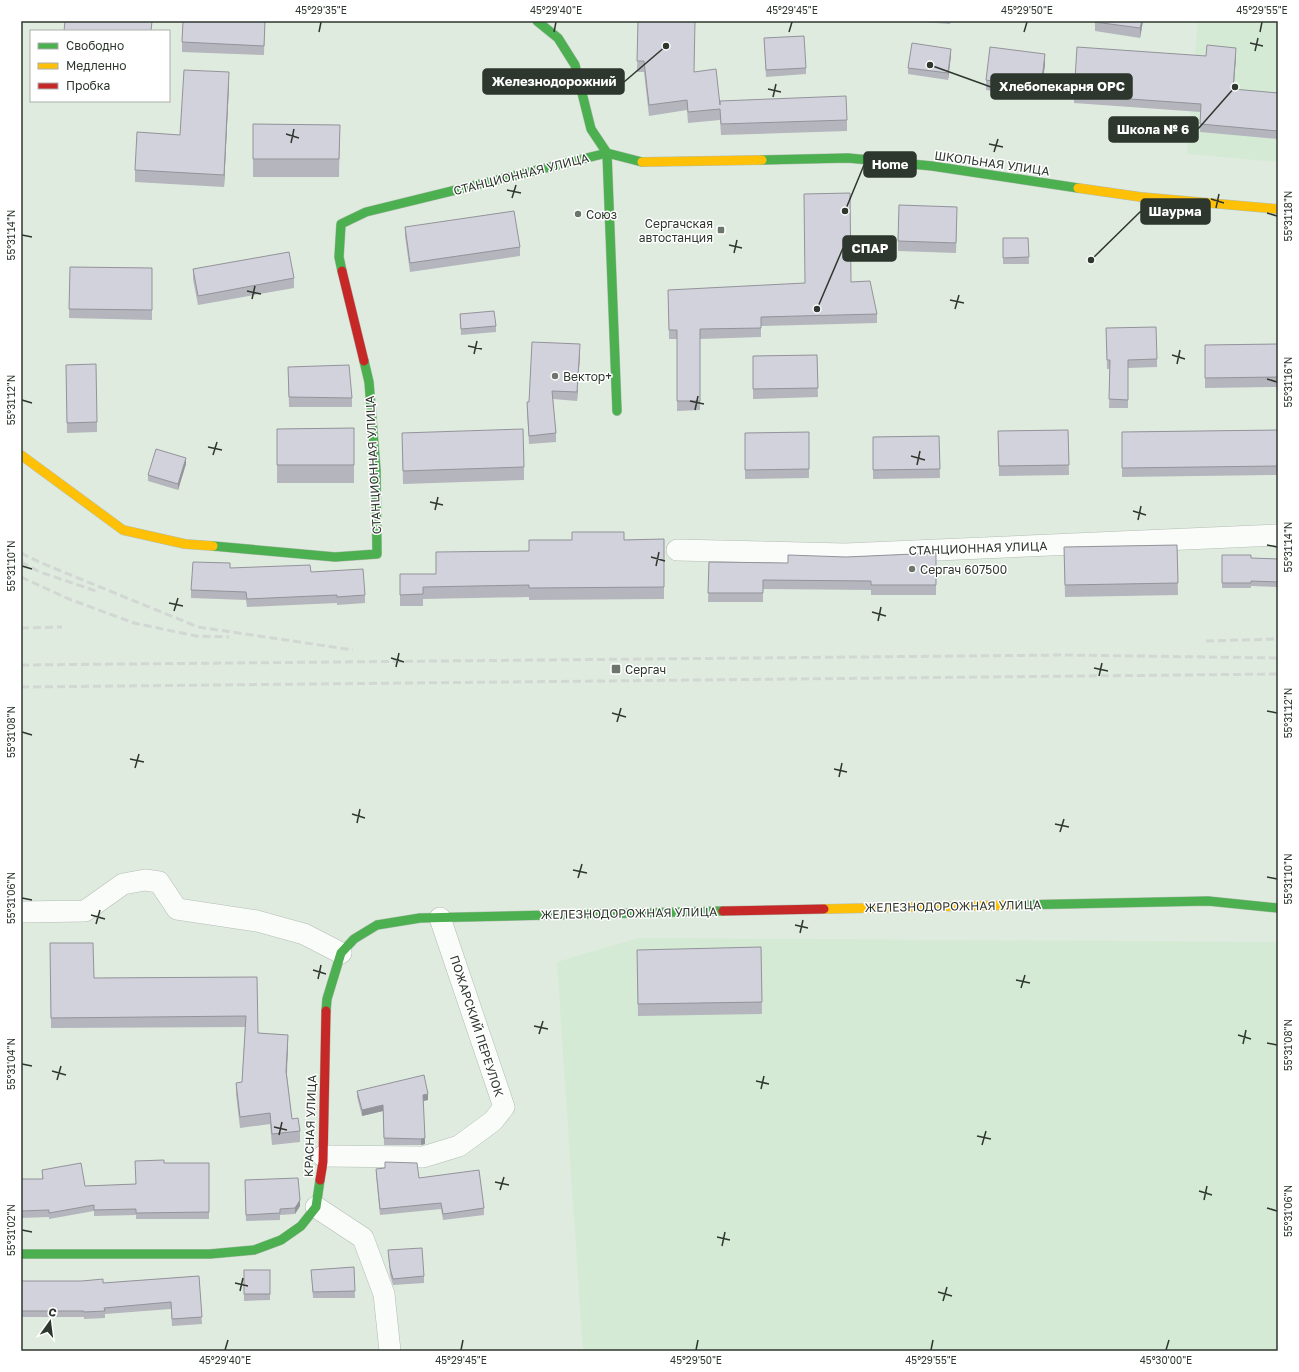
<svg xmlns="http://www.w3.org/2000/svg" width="1299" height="1372" font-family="'Golos Text',sans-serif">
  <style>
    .built { fill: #d4ead5 }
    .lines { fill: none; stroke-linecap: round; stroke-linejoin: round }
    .street-casing { stroke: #b3bdb3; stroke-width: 22 }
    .fast-casing { stroke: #b3bdb3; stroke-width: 10 }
    .slow-casing { stroke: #b3bdb3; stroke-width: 10 }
    .jam-casing { stroke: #b3bdb3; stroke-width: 10 }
    .street { stroke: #fafcfa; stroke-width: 21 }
    .fast { stroke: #4caf50; stroke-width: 9 }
    .slow { stroke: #ffc107; stroke-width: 9 }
    .jam { stroke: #c62828; stroke-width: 9 }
    .rail { stroke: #d2d7d3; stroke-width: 3; stroke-dasharray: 8 4; stroke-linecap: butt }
    .wall { fill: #b5b5bd }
    .shaded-wall { fill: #93939a }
    .building { fill: #d2d2dc; stroke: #93939a }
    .ticks { fill: none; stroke: #2e372e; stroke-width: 1.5 }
    .poi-dot { fill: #6c766c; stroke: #fff; stroke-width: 1.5 }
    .labels { text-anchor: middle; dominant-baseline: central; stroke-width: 3; stroke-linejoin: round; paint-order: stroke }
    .street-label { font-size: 12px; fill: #2e372e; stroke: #fff }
    .poi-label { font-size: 12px; fill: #2e372e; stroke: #fff; text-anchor: start }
    .leader { fill: none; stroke: #2e372e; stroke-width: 1.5 }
    .callout-dot { fill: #2e372e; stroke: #fff; stroke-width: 1.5 }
    .callout { fill: #2e372e; stroke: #2e372e; stroke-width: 1.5 }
    .callout-label { font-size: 13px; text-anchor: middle; font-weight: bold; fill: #fff }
    .neatline { fill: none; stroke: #2e372e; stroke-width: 1.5 }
    .ticks-label { font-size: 10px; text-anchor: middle; fill: #2e372e }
  </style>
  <rect width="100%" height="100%" fill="#dfebdf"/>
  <!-- built -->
  <g class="built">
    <path d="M 1198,21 L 1278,21 L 1278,162 L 1187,154 Z"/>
    <path d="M 638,938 L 1278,942 L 1278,1351 L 583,1351 L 557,962 Z"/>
  </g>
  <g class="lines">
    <!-- street casing -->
    <g class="street-casing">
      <g id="street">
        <path d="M 677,550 L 845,554 L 1278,535"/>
        <path d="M 21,912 L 85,911 L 123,884 L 145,880 L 159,882 L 177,909 L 257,921 L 304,934 L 341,953"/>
        <path d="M 323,1156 L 423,1157 L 459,1146 L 493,1121 L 504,1107 L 440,918"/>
        <path d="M 316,1207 L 363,1238 L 384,1294 L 390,1351"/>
      </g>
    </g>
    <!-- fast casing -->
    <g class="fast-casing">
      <g id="fast">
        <path d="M 537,21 L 558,38 L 575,65 L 591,129 L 607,153 L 617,411"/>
        <path d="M 762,160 L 848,158 L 932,166 L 1078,188"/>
        <path d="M 342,271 L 339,257 L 341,224 L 366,212 L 607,153 L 642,162"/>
        <path d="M 213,546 L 335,557 L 377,554 L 376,470 L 369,382 L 364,361"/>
        <path d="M 1014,905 L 1208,901 L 1278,908"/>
        <path d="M 326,1011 L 327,999 L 341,953 L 354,939 L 377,925 L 420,918 L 723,911"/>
        <path d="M 21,1254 L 210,1254 L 254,1250 L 281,1240 L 301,1226 L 316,1207 L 320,1180"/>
      </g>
    </g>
    <!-- slow casing -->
    <g class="slow-casing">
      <g id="slow">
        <path d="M 642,162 L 762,160"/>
        <path d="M 1078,188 L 1141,197 L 1278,209"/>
        <path d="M 21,455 L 123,530 L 185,544 L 213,546"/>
        <path d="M 824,909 L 1014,905"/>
      </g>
    </g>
    <!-- jam casing -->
    <g class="jam-casing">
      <g id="jam">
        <path d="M 342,271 L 364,361"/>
        <path d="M 723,911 L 824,909"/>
        <path d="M 320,1180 L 323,1162 L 326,1011"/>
      </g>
    </g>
    <!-- street -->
    <use href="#street" class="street"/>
    <!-- fast -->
    <use href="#fast" class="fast"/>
    <!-- slow -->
    <use href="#slow" class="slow"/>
    <!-- jam -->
    <use href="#jam" class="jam"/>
    <!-- rail -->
    <g class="rail">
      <path d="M 21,553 L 39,562 L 198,627 L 353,650"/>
      <path d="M 21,562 L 40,572 L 96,591"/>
      <path d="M 21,577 L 69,599 L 134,623 L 196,636 L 229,637"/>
      <path d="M 21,628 L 62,627"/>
      <path d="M 1206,641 L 1278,639"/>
      <path d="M 21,665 L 1066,655 L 1278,658"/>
      <path d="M 21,687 L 1278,674"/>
    </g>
  </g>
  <!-- wall -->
  <g class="wall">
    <path d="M 265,21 L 264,55 L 182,52 L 182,42 Z"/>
    <path d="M 638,21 L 694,72 L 720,104 L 847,120 L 847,131 L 721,135 L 720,120 L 688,123 L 687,110 L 649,116 L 644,72 L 637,72 Z"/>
    <path d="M 909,21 L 951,21 L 950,24 Z"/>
    <path d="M 1095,21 L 1143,21 L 1140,38 L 1095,31 Z"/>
    <path d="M 764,38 L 806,68 L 806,74 L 766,77 Z"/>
    <path d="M 951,55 L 948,80 L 908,74 L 908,68 Z"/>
    <path d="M 1206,56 L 1236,56 L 1233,89 L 1278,93 L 1278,139 L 1200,132 L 1201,112 L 1074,103 L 1074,95 Z"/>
    <path d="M 1045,64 L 1041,97 L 986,90 L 986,80 Z"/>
    <path d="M 229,85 L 224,187 L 135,182 L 135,170 L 180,135 Z"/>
    <path d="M 253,124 L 340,125 L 339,177 L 253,177 Z"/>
    <path d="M 957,216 L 956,253 L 898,251 L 898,241 Z"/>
    <path d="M 405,227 L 520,247 L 520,256 L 410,272 L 405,236 Z"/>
    <path d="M 1003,238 L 1028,238 L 1029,264 L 1003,264 Z"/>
    <path d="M 70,267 L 152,268 L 152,320 L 69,318 Z"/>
    <path d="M 193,269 L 294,278 L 294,288 L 198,305 L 193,279 Z"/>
    <path d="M 851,282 L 877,314 L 877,323 L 761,326 L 761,337 L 700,339 L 700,410 L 677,411 L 677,339 L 669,339 L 668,290 Z"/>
    <path d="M 460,314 L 496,326 L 496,332 L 461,335 Z"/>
    <path d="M 1106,328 L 1157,359 L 1157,367 L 1128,368 L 1128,408 L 1109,408 L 1110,369 L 1107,369 Z"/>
    <path d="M 1278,344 L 1278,387 L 1205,388 L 1205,345 Z"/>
    <path d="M 580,353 L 577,401 L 553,399 L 556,433 L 556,442 L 529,444 L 527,411 L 527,402 L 529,402 Z"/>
    <path d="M 817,355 L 818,397 L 753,399 L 753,356 Z"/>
    <path d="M 66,365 L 97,422 L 97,432 L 67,433 Z"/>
    <path d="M 288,367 L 352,398 L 352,407 L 289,407 Z"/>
    <path d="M 354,428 L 354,483 L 277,483 L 277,429 Z"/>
    <path d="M 1068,430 L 1069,475 L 999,476 L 998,431 Z"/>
    <path d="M 1278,430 L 1278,475 L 1122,477 L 1122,432 Z"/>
    <path d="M 809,432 L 809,478 L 745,479 L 745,433 Z"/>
    <path d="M 402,433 L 524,467 L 524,480 L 403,484 Z"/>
    <path d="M 939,436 L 940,478 L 873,479 L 873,437 Z"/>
    <path d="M 186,464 L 178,490 L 148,481 L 148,475 Z"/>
    <path d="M 664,539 L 664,599 L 529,600 L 529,597 L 423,599 L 423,606 L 400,606 L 400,574 L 436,574 L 529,551 L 624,540 Z"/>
    <path d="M 1177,545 L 1178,595 L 1065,597 L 1064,547 Z"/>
    <path d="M 936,553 L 936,595 L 871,595 L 871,590 L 763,589 L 763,602 L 708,602 L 709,562 L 788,563 L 846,557 Z"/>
    <path d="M 1222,555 L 1251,558 L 1278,559 L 1278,587 L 1251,586 L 1251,588 L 1222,588 Z"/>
    <path d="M 230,568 L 311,572 L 365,595 L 365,603 L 337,605 L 337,603 L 247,607 L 246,600 L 191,598 L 191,590 Z"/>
    <path d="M 50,943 L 94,978 L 257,977 L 258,1033 L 288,1046 L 287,1075 L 292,1119 L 300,1131 L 300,1142 L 272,1145 L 270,1124 L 240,1128 L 236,1094 L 236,1083 L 242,1082 L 245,1027 L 51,1028 Z"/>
    <path d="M 761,947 L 762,1014 L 638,1016 L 637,962 Z"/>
    <path d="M 357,1091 L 428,1100 L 423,1101 L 425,1144 L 421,1145 L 384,1145 L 383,1111 L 362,1116 L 357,1097 Z"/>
    <path d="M 164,1163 L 209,1163 L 209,1219 L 136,1219 L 136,1215 L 94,1216 L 94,1211 L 49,1219 L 49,1217 L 21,1218 L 21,1179 L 42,1179 L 42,1170 L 85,1186 L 135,1184 Z"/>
    <path d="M 376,1169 L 419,1178 L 484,1208 L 484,1215 L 443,1220 L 441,1209 L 380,1215 L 376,1175 Z"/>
    <path d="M 245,1186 L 300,1206 L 295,1214 L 280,1215 L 280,1220 L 246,1221 Z"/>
    <path d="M 388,1250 L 424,1276 L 424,1283 L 393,1285 L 390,1275 Z"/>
    <path d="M 354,1267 L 355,1298 L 313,1298 L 311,1270 Z"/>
    <path d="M 244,1270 L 270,1270 L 270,1300 L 244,1301 Z"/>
    <path d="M 199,1276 L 202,1324 L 172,1326 L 171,1309 L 105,1314 L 105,1318 L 84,1319 L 84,1317 L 21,1317 L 21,1281 L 103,1283 Z"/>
  </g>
  <!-- shaded-wall -->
  <g class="shaded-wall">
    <path d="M 1142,21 L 1143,21 L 1140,38 L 1140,28 Z"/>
    <path d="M 1236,48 L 1236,56 L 1233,98 L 1233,89 Z"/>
    <path d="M 951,49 L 951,55 L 948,80 L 948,73 Z"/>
    <path d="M 1045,54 L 1045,64 L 1041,97 L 1041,88 Z"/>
    <path d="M 229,72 L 229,85 L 224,187 L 224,175 Z"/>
    <path d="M 580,344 L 580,353 L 577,401 L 577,392 Z"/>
    <path d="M 186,458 L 186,464 L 178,490 L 178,484 Z"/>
    <path d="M 288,1035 L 288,1046 L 286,1082 L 286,1071 Z"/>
    <path d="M 428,1094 L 428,1100 L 423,1101 L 423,1095 Z"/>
    <path d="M 383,1105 L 383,1111 L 362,1116 L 362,1110 Z"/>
    <path d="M 425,1138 L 425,1144 L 421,1145 L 421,1139 Z"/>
    <path d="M 300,1200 L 300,1206 L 295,1214 L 295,1208 Z"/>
  </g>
  <!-- building -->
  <g class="building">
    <path d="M 65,21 L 152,21 L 151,31 L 64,31 Z"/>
    <path d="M 183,21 L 265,21 L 264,46 L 182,42 Z"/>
    <path d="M 638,21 L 695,21 L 694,72 L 716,69 L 720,105 L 720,101 L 846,96 L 847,120 L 721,124 L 720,109 L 688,112 L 687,100 L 649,105 L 644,61 L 637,61 Z"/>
    <path d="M 1095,21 L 1142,21 L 1140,28 L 1095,22 Z"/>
    <path d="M 804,36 L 806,68 L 766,70 L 764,38 Z"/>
    <path d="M 912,43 L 951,49 L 948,73 L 908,68 Z"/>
    <path d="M 1207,45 L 1236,48 L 1233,89 L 1278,93 L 1278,131 L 1200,124 L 1201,104 L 1074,95 L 1077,47 L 1206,56 Z"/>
    <path d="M 990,47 L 1045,54 L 1041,88 L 986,80 Z"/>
    <path d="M 184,70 L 229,72 L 224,175 L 135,170 L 137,132 L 180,135 Z"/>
    <path d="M 253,124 L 340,125 L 339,159 L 253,159 Z"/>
    <path d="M 850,193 L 851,282 L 870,281 L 877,314 L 761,317 L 761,328 L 700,329 L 700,401 L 677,401 L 677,330 L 669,330 L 668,290 L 805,283 L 804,194 Z"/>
    <path d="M 899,205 L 957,207 L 956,243 L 898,241 Z"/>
    <path d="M 514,211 L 520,247 L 410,263 L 405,227 Z"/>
    <path d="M 1003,238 L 1028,238 L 1029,257 L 1003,258 Z"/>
    <path d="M 289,252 L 294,278 L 198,296 L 193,269 Z"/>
    <path d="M 70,267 L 152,268 L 152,310 L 69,309 Z"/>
    <path d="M 494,311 L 496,326 L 461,329 L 460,314 Z"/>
    <path d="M 1156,327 L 1157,359 L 1128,360 L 1128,400 L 1109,399 L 1110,360 L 1107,360 L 1106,328 Z"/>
    <path d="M 532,342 L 580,344 L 577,392 L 552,391 L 556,433 L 529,436 L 527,402 L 529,402 Z"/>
    <path d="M 1278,344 L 1278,377 L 1205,378 L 1205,345 Z"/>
    <path d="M 817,355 L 818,388 L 753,389 L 753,356 Z"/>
    <path d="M 96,364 L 97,422 L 67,423 L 66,365 Z"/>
    <path d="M 349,365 L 352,398 L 289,397 L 288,367 Z"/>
    <path d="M 354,428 L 354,465 L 277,465 L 277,429 Z"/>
    <path d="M 523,429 L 524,467 L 403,471 L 402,433 Z"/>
    <path d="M 1068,430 L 1069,465 L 999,466 L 998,431 Z"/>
    <path d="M 1278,430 L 1278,466 L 1122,468 L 1122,432 Z"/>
    <path d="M 809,432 L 809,469 L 745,470 L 745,433 Z"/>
    <path d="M 939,436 L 940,469 L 873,470 L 873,437 Z"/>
    <path d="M 156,449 L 186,458 L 178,484 L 148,475 Z"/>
    <path d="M 572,532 L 624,532 L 624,540 L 664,539 L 664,587 L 529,588 L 529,585 L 423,587 L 423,594 L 400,595 L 400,574 L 436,574 L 436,552 L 529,551 L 529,540 L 572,540 Z"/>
    <path d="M 1177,545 L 1178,583 L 1065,585 L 1064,547 Z"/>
    <path d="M 936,553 L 936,585 L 871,585 L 871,581 L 763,580 L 763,593 L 708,593 L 709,562 L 788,563 L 788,555 L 846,557 Z"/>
    <path d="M 1222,555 L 1251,555 L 1251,558 L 1278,559 L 1278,582 L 1251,581 L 1251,583 L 1222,583 Z"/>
    <path d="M 193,562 L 230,563 L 230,568 L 310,565 L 311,572 L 363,569 L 365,595 L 337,597 L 337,595 L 247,599 L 246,592 L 191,590 Z"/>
    <path d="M 50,943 L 93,943 L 94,978 L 257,977 L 258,1033 L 288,1035 L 286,1071 L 292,1119 L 298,1118 L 300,1131 L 272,1134 L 270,1113 L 240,1117 L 236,1083 L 242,1082 L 246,1016 L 51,1018 Z"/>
    <path d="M 761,947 L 762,1002 L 638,1004 L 637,950 Z"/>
    <path d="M 424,1075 L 428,1094 L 423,1095 L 425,1138 L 421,1139 L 384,1138 L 383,1105 L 362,1110 L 357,1091 Z"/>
    <path d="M 164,1160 L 164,1163 L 209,1163 L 209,1212 L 136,1213 L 136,1209 L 94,1210 L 94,1205 L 49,1213 L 49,1210 L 21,1211 L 21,1179 L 43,1179 L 42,1170 L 81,1163 L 85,1186 L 136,1184 L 135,1161 Z"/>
    <path d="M 385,1162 L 417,1163 L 419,1178 L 479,1170 L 484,1208 L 443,1214 L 441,1203 L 380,1209 L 376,1169 L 385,1168 Z"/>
    <path d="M 298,1178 L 300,1200 L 295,1208 L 280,1209 L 280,1213 L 246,1215 L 245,1180 Z"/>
    <path d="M 422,1248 L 424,1276 L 393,1279 L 390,1268 L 388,1250 Z"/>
    <path d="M 354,1267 L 355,1291 L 313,1292 L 311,1270 Z"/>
    <rect x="244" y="1270" width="26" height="24"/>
    <path d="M 199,1276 L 202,1317 L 172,1319 L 171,1302 L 104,1308 L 105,1311 L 84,1312 L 84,1311 L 21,1311 L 21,1281 L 82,1281 L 103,1279 L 103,1283 Z"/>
  </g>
  <!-- ticks -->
  <path class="ticks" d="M 319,32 L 321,22M 554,32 L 556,22M 789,32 L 792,22M 1024,32 L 1027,22M 1260,32 L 1262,22M 1250,43 L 1263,46M 1255,51 L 1258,38M 768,89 L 781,92M 773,97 L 776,84M 286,134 L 299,138M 291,143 L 294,129M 989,144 L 1003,147M 994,152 L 998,139M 507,190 L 521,193M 512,198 L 516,185M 1211,199 L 1224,203M 1216,208 L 1219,194M 1267,213 L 1277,216M 22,235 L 32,237M 729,245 L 742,248M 734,253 L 737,240M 247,291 L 261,294M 252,299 L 255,286M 950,300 L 964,303M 955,309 L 959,295M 468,346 L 482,349M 474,354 L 477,341M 1172,355 L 1185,359M 1177,364 L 1180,350M 1267,379 L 1277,382M 22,400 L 32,403M 690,401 L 704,404M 695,410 L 698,396M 208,447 L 222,450M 213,455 L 217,442M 911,456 L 925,460M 917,465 L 920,451M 430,502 L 443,505M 435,510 L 438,497M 1133,511 L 1146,515M 1138,520 L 1141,506M 1267,545 L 1277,547M 651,557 L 665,561M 22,566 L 32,569M 656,566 L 659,552M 169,603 L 183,606M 174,611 L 178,598M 872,612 L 886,616M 878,621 L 881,607M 391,658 L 404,662M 396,667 L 399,653M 1094,668 L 1108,671M 1099,676 L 1102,663M 1267,711 L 1277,713M 612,713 L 626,717M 617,722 L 621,708M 22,732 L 32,735M 130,759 L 144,762M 135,768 L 139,754M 834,769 L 847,772M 839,777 L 842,763M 352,814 L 365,818M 357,823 L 360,809M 1055,824 L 1069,827M 1060,832 L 1064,819M 573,870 L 587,873M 1267,877 L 1277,879M 578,878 L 582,864M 22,898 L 32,900M 91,915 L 105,919M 96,924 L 100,910M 795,925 L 808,928M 800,933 L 803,920M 313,970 L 326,974M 318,979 L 321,965M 1016,980 L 1030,983M 1021,988 L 1025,975M 534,1026 L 548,1029M 539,1034 L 543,1021M 1238,1035 L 1251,1039M 1267,1043 L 1277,1045M 1243,1044 L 1246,1030M 22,1064 L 32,1066M 52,1071 L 66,1075M 57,1080 L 61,1066M 756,1081 L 769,1084M 761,1089 L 764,1076M 274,1127 L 287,1130M 279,1135 L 282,1122M 977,1136 L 991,1139M 982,1145 L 986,1131M 495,1182 L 509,1185M 500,1190 L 504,1177M 1199,1191 L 1212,1195M 1204,1200 L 1207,1186M 1267,1208 L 1277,1211M 22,1230 L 32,1232M 717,1237 L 730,1240M 722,1246 L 725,1232M 235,1283 L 248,1286M 240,1291 L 243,1278M 938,1292 L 952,1296M 943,1301 L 947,1287M 225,1350 L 228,1340M 461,1350 L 463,1340M 696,1350 L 698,1340M 931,1350 L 933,1340M 1166,1350 L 1169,1340"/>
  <!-- markers -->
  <g class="poi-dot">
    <circle cx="578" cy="214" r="4"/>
    <rect x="717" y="226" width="8" height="8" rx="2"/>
    <circle cx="555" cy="376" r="4"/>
    <circle cx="912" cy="569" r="4"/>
    <rect x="611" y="664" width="10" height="10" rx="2"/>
  </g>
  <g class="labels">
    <!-- street labels -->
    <g class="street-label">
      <text transform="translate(992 163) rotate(8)">ШКОЛЬНАЯ УЛИЦА</text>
      <text transform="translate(521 174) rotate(-14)">СТАНЦИОННАЯ УЛИЦА</text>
      <text transform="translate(373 465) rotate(-93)">СТАНЦИОННАЯ УЛИЦА</text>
      <text transform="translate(978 548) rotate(-2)">СТАНЦИОННАЯ УЛИЦА</text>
      <text transform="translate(953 906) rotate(-1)">ЖЕЛЕЗНОДОРОЖНАЯ УЛИЦА</text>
      <text transform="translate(629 913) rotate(-1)">ЖЕЛЕЗНОДОРОЖНАЯ УЛИЦА</text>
      <text transform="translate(477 1026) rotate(72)">ПОЖАРСКИЙ ПЕРЕУЛОК</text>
      <text transform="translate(310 1126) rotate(-88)">КРАСНАЯ УЛИЦА</text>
    </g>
    <!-- poi labels -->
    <g class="poi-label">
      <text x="586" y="214">Союз</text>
      <text x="713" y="223" text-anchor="end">Сергачская<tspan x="713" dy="14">автостанция</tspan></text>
      <text x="563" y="376">Вектор+</text>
      <text x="920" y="569">Сергач 607500</text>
      <text x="625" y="669">Сергач</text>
    </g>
  </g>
  <!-- callouts -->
  <path class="leader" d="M666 46L624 82M930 65L991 87M1235 87L1198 129M845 211L864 165M1091 260L1141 211M817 309L843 248"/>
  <g class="callout-dot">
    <circle cx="666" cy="46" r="4"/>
    <circle cx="930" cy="65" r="4"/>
    <circle cx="1235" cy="87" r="4"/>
    <circle cx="845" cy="211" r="4"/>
    <circle cx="1091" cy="260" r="4"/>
    <circle cx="817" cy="309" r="4"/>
  </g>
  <g class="callout">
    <rect x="483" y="69" width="141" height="25" rx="4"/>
    <rect x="991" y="74" width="141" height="25" rx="4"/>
    <rect x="1109" y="117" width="89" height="25" rx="4"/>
    <rect x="864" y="152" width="52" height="25" rx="4"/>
    <rect x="1141" y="199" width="69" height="25" rx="4"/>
    <rect x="843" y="236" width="53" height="25" rx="4"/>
  </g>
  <g class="callout-label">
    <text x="554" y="86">Железнодорожний</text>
    <text x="1062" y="91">Хлебопекарня ОРС</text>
    <text x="1153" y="134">Школа № 6</text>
    <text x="890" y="169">Home</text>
    <text x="1175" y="216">Шаурма</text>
    <text x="870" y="253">СПАР</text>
  </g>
  <!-- border -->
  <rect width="1299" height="1372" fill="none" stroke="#ffffff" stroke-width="44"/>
  <!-- legend -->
  <rect x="30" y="30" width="140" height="72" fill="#ffffff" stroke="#abafab"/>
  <rect x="38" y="43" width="20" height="6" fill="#4caf50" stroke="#abafab"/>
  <text x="66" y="50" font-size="12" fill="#2e372e">Свободно</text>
  <rect x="38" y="63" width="20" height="6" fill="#ffc107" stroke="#abafab"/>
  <text x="66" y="70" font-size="12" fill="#2e372e">Медленно</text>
  <rect x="38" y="83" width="20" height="6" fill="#c62828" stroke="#abafab"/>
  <text x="66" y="90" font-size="12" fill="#2e372e">Пробка</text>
  <!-- north arrow -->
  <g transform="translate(50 1322) rotate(14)" stroke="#ffffff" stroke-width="3" paint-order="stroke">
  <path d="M0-3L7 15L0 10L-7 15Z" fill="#2e372e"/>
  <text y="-6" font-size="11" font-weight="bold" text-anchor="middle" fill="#2e372e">С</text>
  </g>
  <rect x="22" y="22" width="1255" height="1328" class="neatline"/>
  <g class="ticks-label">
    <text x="321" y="14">45°29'35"E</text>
    <text x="556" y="14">45°29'40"E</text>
    <text x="792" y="14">45°29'45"E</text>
    <text x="1027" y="14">45°29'50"E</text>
    <text x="1262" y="14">45°29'55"E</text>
    <text transform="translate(1288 216) rotate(-90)" y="4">55°31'18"N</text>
    <text transform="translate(11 235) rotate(-90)" y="4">55°31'14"N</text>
    <text transform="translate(1288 382) rotate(-90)" y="4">55°31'16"N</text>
    <text transform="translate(11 400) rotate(-90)" y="4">55°31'12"N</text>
    <text transform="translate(1288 547) rotate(-90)" y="4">55°31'14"N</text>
    <text transform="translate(11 566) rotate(-90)" y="4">55°31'10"N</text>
    <text transform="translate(1288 713) rotate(-90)" y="4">55°31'12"N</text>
    <text transform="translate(11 732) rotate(-90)" y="4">55°31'08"N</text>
    <text transform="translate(1288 879) rotate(-90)" y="4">55°31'10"N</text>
    <text transform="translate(11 898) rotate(-90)" y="4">55°31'06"N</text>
    <text transform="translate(1288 1045) rotate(-90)" y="4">55°31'08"N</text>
    <text transform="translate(11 1064) rotate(-90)" y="4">55°31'04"N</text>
    <text transform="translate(1288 1211) rotate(-90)" y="4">55°31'06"N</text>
    <text transform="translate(11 1230) rotate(-90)" y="4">55°31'02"N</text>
    <text x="225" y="1364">45°29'40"E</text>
    <text x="461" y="1364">45°29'45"E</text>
    <text x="696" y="1364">45°29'50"E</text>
    <text x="931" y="1364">45°29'55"E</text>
    <text x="1166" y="1364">45°30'00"E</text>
  </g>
</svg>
